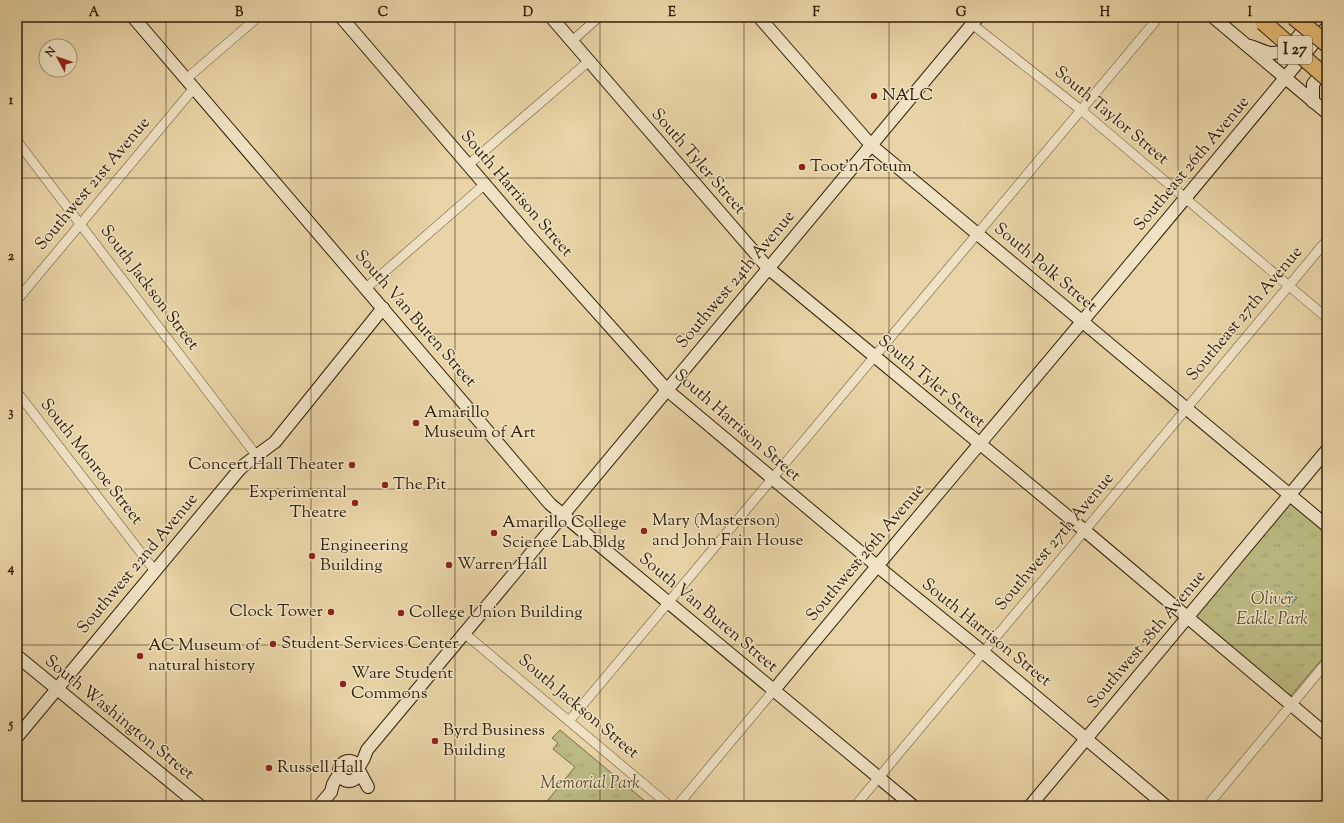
<svg xmlns="http://www.w3.org/2000/svg" width="1344" height="823" font-family="'Sorts Mill Goudy',serif">
  <style>
    .park { fill: url(#park-tufts); stroke: #766c46 }
    .water { fill: url(#water-ripples); stroke: #6e7a67 }
    .lines { fill: none; stroke-linecap: round; stroke-linejoin: round }
    .street-casing { stroke: #5e4c30; stroke-width: 10 }
    .secondary-casing { stroke: #301e08; stroke-width: 14 }
    .street { stroke: #f0e3c5; stroke-width: 9 }
    .secondary { stroke: #f0e3c5; stroke-width: 12 }
    .highway-bridge-casing { stroke: #301e08; stroke-width: 18; stroke-linecap: butt }
    .highway-bridge { stroke: #e4ba73; stroke-width: 16 }
    .grid { fill: none; stroke: #301e08; stroke-width: 1; stroke-opacity: 0.55 }
    .poi-dot { fill: #8f2418; stroke: #f0e3c5; stroke-width: 1.5 }
    .labels { text-anchor: middle; dominant-baseline: central; stroke-width: 3; stroke-linejoin: round; paint-order: stroke }
    .shield { fill: #f0e3c5; stroke: #6a5941; stroke-width: 1 }
    .shield-label { font-size: 16px; font-weight: bold; fill: #301e08 }
    .poi-label { font-size: 17px; fill: #301e08; stroke: #f0e3c5; text-anchor: start }
    .street-label { font-size: 17px; fill: #301e08; stroke: #f0e3c5 }
    .park-label { font-size: 17px; font-style: italic; fill: #5a4d2d; stroke: #f0e3c5 }
    .neatline { fill: none; stroke: #301e08; stroke-width: 1.5 }
    .grid-label { font-size: 13px; text-anchor: middle; font-weight: bold; fill: #301e08 }
  </style>
  <defs>
    <pattern id="park-tufts" width="24" height="20" patternUnits="userSpaceOnUse"><rect width="24" height="20" fill="#bcbb83"/><path d="M3 7l-1-3M5 7V3M7 7l1-3M15 17l-1-3M17 17v-4M19 17l1-3" fill="none" stroke="#a2a070"/></pattern>
    <pattern id="water-ripples" width="26" height="14" patternUnits="userSpaceOnUse"><rect width="26" height="14" fill="#97b8a6"/><path d="M2 4q2-2 4 0t4 0M15 11q2-2 4 0t4 0" fill="none" stroke="#7c9585"/></pattern>
  </defs>
  <rect width="100%" height="100%" fill="#e8d4a6"/>
  <filter id="stains"><feTurbulence type="fractalNoise" baseFrequency=".005" numOctaves="4"/><feColorMatrix values="0 0 0 0 .2 0 0 0 0 .09 0 0 0 0 .02 0 0 0 .5 -.17"/></filter>
  <radialGradient id="worn" r=".72"><stop offset=".6" stop-color="#630" stop-opacity="0"/><stop offset="1" stop-color="#630" stop-opacity=".3"/></radialGradient>
  <!-- park -->
  <g class="park">
    <path d="M 1289,502 L 1327,534 L 1327,653 L 1290,697 L 1194,616 Z"/>
    <path d="M 560,730 L 651,806 L 543,806 L 575,767 L 553,749 L 558,743 L 552,738 Z"/>
  </g>
  <!-- water -->
  <path class="water" d="M 1289,591 L 1297,598 L 1289,607 L 1281,600 Z"/>
  <g class="lines">
    <!-- street casing -->
    <g class="street-casing">
      <g id="street">
        <path d="M 966,17 L 972,24 L 1081,110 L 1327,318"/>
        <path d="M 572,41 L 599,17"/>
        <path d="M 186,79 L 258,17"/>
        <path d="M 17,141 L 256,455"/>
        <path d="M 468,165 L 589,61"/>
        <path d="M 366,288 L 484,185"/>
        <path d="M 17,300 L 194,88"/>
        <path d="M 17,392 L 155,571"/>
        <path d="M 464,633 L 670,806"/>
        <path d="M 569,721 L 1159,17"/>
        <path d="M 677,806 L 774,690"/>
        <path d="M 855,806 L 1327,240"/>
        <path d="M 1207,806 L 1327,662"/>
      </g>
    </g>
    <!-- secondary casing -->
    <g class="secondary-casing">
      <g id="secondary">
        <path d="M 133,17 L 550,504 L 913,806"/>
        <path d="M 341,17 L 530,237 L 667,390 L 877,566 L 984,653 L 1166,806"/>
        <path d="M 551,17 L 768,268 L 1084,530 L 1327,735"/>
        <path d="M 759,17 L 871,145 L 1327,526"/>
        <path d="M 1213,17 L 1327,113"/>
        <path d="M 1250,46 C 1257,48 1264,52 1271,53 C 1288,55 1304,30 1311,17"/>
        <path d="M 1313,102 L 1313,84 L 1327,66"/>
        <path d="M 17,656 L 200,806"/>
        <path d="M 774,690 C 958,468 1144,250 1327,27"/>
        <path d="M 17,737 L 239,470 L 244,465 L 275,442 L 383,308"/>
        <circle cx="349" cy="771" r="10"/>
        <path d="M 359,767 L 364,758 L 367,750 L 978,17"/>
        <path d="M 360,772 L 368,787"/>
        <path d="M 319,806 L 331,792 L 333,784 L 339,774"/>
        <path d="M 1030,806 L 1327,450"/>
      </g>
    </g>
    <!-- street -->
    <use href="#street" class="street"/>
    <!-- secondary -->
    <use href="#secondary" class="secondary"/>
    <!-- highway-bridge casing -->
    <g class="highway-bridge-casing">
      <g id="highway-bridge">
        <path d="M 1294,17 L 1327,44"/>
        <path d="M 1263,22 L 1327,78"/>
      </g>
    </g>
    <!-- highway-bridge -->
    <use href="#highway-bridge" class="highway-bridge"/>
  </g>
  <!-- grid -->
  <path class="grid" d="M 166,17 L 166,806M 311,17 L 311,806M 455,17 L 455,806M 600,17 L 600,806M 744,17 L 744,806M 889,17 L 889,806M 1033,17 L 1033,806M 1178,17 L 1178,806M 17,178 L 1327,178M 17,334 L 1327,334M 17,489 L 1327,489M 17,645 L 1327,645"/>
  <!-- markers -->
  <g class="poi-dot">
    <circle cx="874" cy="96" r="4"/>
    <circle cx="802" cy="167" r="4"/>
    <circle cx="416" cy="423" r="4"/>
    <circle cx="352" cy="465" r="4"/>
    <circle cx="385" cy="485" r="4"/>
    <circle cx="355" cy="503" r="4"/>
    <circle cx="644" cy="531" r="4"/>
    <circle cx="494" cy="533" r="4"/>
    <circle cx="312" cy="556" r="4"/>
    <circle cx="449" cy="565" r="4"/>
    <circle cx="331" cy="612" r="4"/>
    <circle cx="401" cy="613" r="4"/>
    <circle cx="273" cy="644" r="4"/>
    <circle cx="140" cy="656" r="4"/>
    <circle cx="343" cy="684" r="4"/>
    <circle cx="435" cy="741" r="4"/>
    <circle cx="269" cy="768" r="4"/>
  </g>
  <g class="labels">
    <!-- shield labels -->
    <rect class="shield" x="1278" y="36" width="34" height="28" rx="3"/>
    <g class="shield-label">
      <text x="1295" y="50">I 27</text>
    </g>
    <!-- poi labels -->
    <g class="poi-label">
      <text x="882" y="96">NALC</text>
      <text x="810" y="167">Toot'n Totum</text>
      <text x="424" y="413">Amarillo<tspan x="424" dy="20">Museum of Art</tspan></text>
      <text x="344" y="465" text-anchor="end">Concert Hall Theater</text>
      <text x="393" y="485">The Pit</text>
      <text x="347" y="493" text-anchor="end">Experimental<tspan x="347" dy="20">Theatre</tspan></text>
      <text x="652" y="521">Mary (Masterson)<tspan x="652" dy="20">and John Fain House</tspan></text>
      <text x="502" y="523">Amarillo College<tspan x="502" dy="20">Science Lab Bldg</tspan></text>
      <text x="320" y="546">Engineering<tspan x="320" dy="20">Building</tspan></text>
      <text x="457" y="565">Warren Hall</text>
      <text x="323" y="612" text-anchor="end">Clock Tower</text>
      <text x="409" y="613">College Union Building</text>
      <text x="281" y="644">Student Services Center</text>
      <text x="148" y="646">AC Museum of<tspan x="148" dy="20">natural history</tspan></text>
      <text x="351" y="674">Ware Student<tspan x="351" dy="20">Commons</tspan></text>
      <text x="443" y="731">Byrd Business<tspan x="443" dy="20">Building</tspan></text>
      <text x="277" y="768">Russell Hall</text>
    </g>
    <!-- street labels -->
    <g class="street-label">
      <text transform="translate(1111 116) rotate(40)">South Taylor Street</text>
      <text transform="translate(698 162) rotate(49)">South Tyler Street</text>
      <text transform="translate(1192 164) rotate(-50)">Southeast 26th Avenue</text>
      <text transform="translate(93 184) rotate(-50)">Southwest 21st Avenue</text>
      <text transform="translate(516 194) rotate(49)">South Harrison Street</text>
      <text transform="translate(1045 268) rotate(40)">South Polk Street</text>
      <text transform="translate(736 280) rotate(-50)">Southwest 24th Avenue</text>
      <text transform="translate(149 288) rotate(53)">South Jackson Street</text>
      <text transform="translate(1245 314) rotate(-50)">Southeast 27th Avenue</text>
      <text transform="translate(415 319) rotate(49)">South Van Buren Street</text>
      <text transform="translate(931 382) rotate(40)">South Tyler Street</text>
      <text transform="translate(737 426) rotate(41)">South Harrison Street</text>
      <text transform="translate(91 462) rotate(52)">South Monroe Street</text>
      <text transform="translate(1055 542) rotate(-50)">Southwest 27th Avenue</text>
      <text transform="translate(866 553) rotate(-50)">Southwest 26th Avenue</text>
      <text transform="translate(138 564) rotate(-50)">Southwest 22nd Avenue</text>
      <text transform="translate(708 613) rotate(40)">South Van Buren Street</text>
      <text transform="translate(986 633) rotate(39)">South Harrison Street</text>
      <text transform="translate(1147 640) rotate(-50)">Southwest 28th Avenue</text>
      <text transform="translate(578 707) rotate(40)">South Jackson Street</text>
      <text transform="translate(119 718) rotate(39)">South Washington Street</text>
    </g>
    <!-- park labels -->
    <g class="park-label">
      <text x="1272" y="600">Oliver<tspan x="1272" dy="20">Eakle Park</tspan></text>
      <text x="590" y="784">Memorial Park</text>
    </g>
  </g>
  <!-- margin -->
  <rect width="1344" height="823" fill="none" stroke="#e8d4a6" stroke-width="44"/>
  <!-- north arrow -->
  <g transform="translate(58 58) rotate(310)"><circle r="19" fill="#f0e3c5" stroke="#a39479"/>
  <path d="M0-3L7 15L0 10L-7 15Z" fill="#8f2418"/>
  <text y="-6" font-size="11" font-weight="bold" text-anchor="middle" fill="#301e08">N</text>
  </g>
  <rect x="22" y="22" width="1300" height="779" class="neatline"/>
  <g class="grid-label">
    <text x="94" y="16">A</text>
    <text x="239" y="16">B</text>
    <text x="383" y="16">C</text>
    <text x="528" y="16">D</text>
    <text x="672" y="16">E</text>
    <text x="816" y="16">F</text>
    <text x="961" y="16">G</text>
    <text x="1105" y="16">H</text>
    <text x="1250" y="16">I</text>
    <text x="11" y="104">1</text>
    <text x="11" y="260">2</text>
    <text x="11" y="416">3</text>
    <text x="11" y="572">4</text>
    <text x="11" y="728">5</text>
  </g>
  <rect width="100%" height="100%" filter="url(#stains)"/>
  <rect width="100%" height="100%" fill="url(#worn)"/>
</svg>
